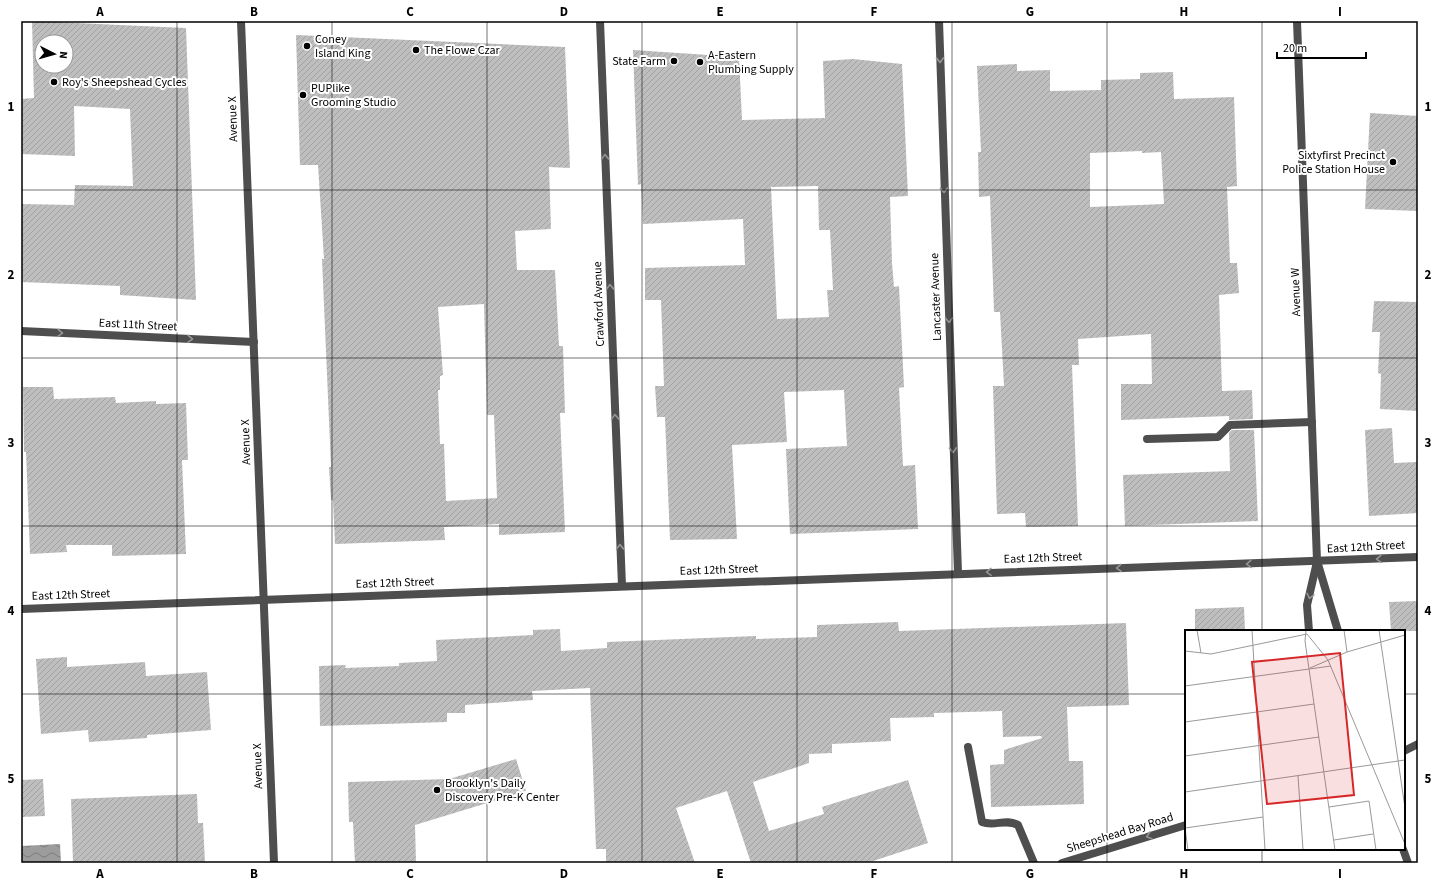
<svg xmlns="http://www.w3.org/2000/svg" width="1439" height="884" font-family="'Source Sans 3',sans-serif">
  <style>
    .water { fill: url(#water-waves) }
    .building { fill: url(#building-hatch); fill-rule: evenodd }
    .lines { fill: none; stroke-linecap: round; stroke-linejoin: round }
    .service { stroke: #4e4e4e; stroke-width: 8 }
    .minor { stroke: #4e4e4e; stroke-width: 8 }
    .oneway { stroke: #959595 }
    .grid { fill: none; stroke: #000; stroke-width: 1; stroke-opacity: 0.55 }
    .poi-dot { fill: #000; stroke: #fff; stroke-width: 1.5 }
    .labels { text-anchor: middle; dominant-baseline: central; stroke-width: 4; stroke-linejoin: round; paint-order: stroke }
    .poi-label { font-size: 12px; fill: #000; stroke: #fff; text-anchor: start }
    .street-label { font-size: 12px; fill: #000; stroke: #fff }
    .inset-road { fill: none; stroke: #999; stroke-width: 1 }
    .view { fill: #d62828; fill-opacity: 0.15; stroke: #d62828; stroke-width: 2 }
    .inset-edge { fill: none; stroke: #000; stroke-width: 2 }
    .neatline { fill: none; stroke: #000; stroke-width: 1.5 }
    .grid-label { font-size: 13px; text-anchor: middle; font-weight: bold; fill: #000 }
  </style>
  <defs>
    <pattern id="water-waves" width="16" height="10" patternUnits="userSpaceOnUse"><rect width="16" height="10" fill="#9c9c9c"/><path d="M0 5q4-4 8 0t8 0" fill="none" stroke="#7d7d7d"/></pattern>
    <pattern id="building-hatch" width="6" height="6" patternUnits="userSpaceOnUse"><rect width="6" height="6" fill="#bebebe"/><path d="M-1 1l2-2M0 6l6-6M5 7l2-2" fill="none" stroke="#a2a2a2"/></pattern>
  </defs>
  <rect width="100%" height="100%" fill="#fff"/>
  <!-- water -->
  <path class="water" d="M 60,844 L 61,863 L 21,863 L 21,846 Z"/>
  <!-- building -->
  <g class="building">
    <path d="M 32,21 L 186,28 L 196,300 L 120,295 L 120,286 L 21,282 L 21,204 L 74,205 L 75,185 L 133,186 L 130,109 L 74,106 L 75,156 L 21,154 L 21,99 L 34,98 ZM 42,42 L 66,42 L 66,66 L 42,66 Z"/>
    <path d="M 296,35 L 565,47 L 570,168 L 549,167 L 551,229 L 515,231 L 517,270 L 555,270 L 559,346 L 563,346 L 565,413 L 560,413 L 565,532 L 499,535 L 499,524 L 444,527 L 445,540 L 335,544 L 333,500 L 331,500 L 329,467 L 331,467 L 322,259 L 324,259 L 318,165 L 300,165 ZM 484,304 L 487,415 L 494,415 L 497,498 L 446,501 L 444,444 L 440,444 L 438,390 L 440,390 L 440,376 L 443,375 L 438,307 Z"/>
    <path d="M 633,50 L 739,57 L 742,120 L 825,118 L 823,61 L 853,59 L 902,64 L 908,196 L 890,197 L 892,263 L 894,287 L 899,286 L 904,387 L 899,388 L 903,466 L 915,465 L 918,529 L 790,534 L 786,449 L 847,446 L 844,390 L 784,392 L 787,442 L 732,445 L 737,539 L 670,540 L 665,417 L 657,417 L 655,386 L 664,386 L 661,300 L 645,300 L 645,268 L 745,265 L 743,219 L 643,224 L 641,184 L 638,185 ZM 818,186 L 819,230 L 830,230 L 833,290 L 827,290 L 829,317 L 777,319 L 771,187 Z"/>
    <path d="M 1017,64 L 1017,71 L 1050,70 L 1050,91 L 1101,90 L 1101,80 L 1140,79 L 1140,73 L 1173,72 L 1174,99 L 1234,97 L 1237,186 L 1227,187 L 1230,263 L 1237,263 L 1239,293 L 1219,295 L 1222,391 L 1252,390 L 1253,419 L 1229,420 L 1229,416 L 1121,420 L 1121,384 L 1152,384 L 1151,334 L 1078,339 L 1079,365 L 1072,365 L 1078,526 L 1026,527 L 1025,513 L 997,514 L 993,386 L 1004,386 L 1000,312 L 994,312 L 990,196 L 979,197 L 978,152 L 981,152 L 977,66 ZM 1142,151 L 1142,153 L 1161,152 L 1164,204 L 1090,207 L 1090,153 Z"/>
    <path d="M 1370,113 L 1418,116 L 1418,211 L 1365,209 Z"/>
    <path d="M 1374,301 L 1418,302 L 1418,411 L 1380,409 L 1381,374 L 1378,373 L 1380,332 L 1372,332 Z"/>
    <path d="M 23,387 L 53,387 L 54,399 L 115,397 L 116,403 L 156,401 L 156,404 L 186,403 L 188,460 L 182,460 L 186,554 L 112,556 L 112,545 L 66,545 L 67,552 L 30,554 L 26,452 L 24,452 Z"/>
    <path d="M 1392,428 L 1394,463 L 1418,462 L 1418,513 L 1369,516 L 1365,430 Z"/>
    <path d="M 1232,430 L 1254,430 L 1258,521 L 1125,526 L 1123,475 L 1230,471 L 1229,433 Z"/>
    <path d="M 1418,601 L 1418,631 L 1391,631 L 1389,602 Z"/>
    <path d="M 1244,607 L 1245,631 L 1195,631 L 1195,609 Z"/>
    <path d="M 898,622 L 899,631 L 1126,623 L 1129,705 L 1067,707 L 1069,761 L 1083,761 L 1084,804 L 991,807 L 990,765 L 1004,764 L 1004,750 L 1042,738 L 1041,736 L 1003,737 L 1002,711 L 934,713 L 934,717 L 890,718 L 891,741 L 832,744 L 832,753 L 809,754 L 809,763 L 753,782 L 769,831 L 824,814 L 822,807 L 908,780 L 928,843 L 867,863 L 751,863 L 727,791 L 676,808 L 695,863 L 606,863 L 606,849 L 596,849 L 590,688 L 532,691 L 533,700 L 465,705 L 465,713 L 447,713 L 447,722 L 320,726 L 319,666 L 346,665 L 345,668 L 399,666 L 399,663 L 437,661 L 436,640 L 533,635 L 533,630 L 560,629 L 561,651 L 607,648 L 607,642 L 756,636 L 756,639 L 817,637 L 817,625 Z"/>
    <path d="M 67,657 L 67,667 L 145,662 L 146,676 L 207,672 L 211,730 L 147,735 L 147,738 L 89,742 L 88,730 L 41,734 L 36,659 Z"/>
    <path d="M 516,759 L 526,791 L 415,825 L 416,863 L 355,863 L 353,822 L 349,822 L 348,782 L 449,779 Z"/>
    <path d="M 43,779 L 45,816 L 21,817 L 21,780 Z"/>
    <path d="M 197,794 L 198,823 L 203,823 L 205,863 L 73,863 L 71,799 Z"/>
  </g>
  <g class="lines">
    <!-- service -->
    <g class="service">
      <path d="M 1147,439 L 1218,437 L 1230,425 L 1312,422"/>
      <path d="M 968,747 L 982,822 C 994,827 1006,818 1018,825 L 1034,863"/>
    </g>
    <!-- minor -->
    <g class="minor">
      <path d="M 241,21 L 274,863"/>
      <path d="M 600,21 L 622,586"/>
      <path d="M 939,21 L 958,573"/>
      <path d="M 1297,21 L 1317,561 L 1338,631"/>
      <path d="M 21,331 L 254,342"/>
      <path d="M 21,609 L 1418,557"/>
      <path d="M 1309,631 L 1307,605 L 1317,562"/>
      <path d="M 1404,751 L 1418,744"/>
      <path d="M 1403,849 L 1408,863"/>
      <path d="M 1062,863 L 1186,825"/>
    </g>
  </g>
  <!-- one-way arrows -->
  <defs><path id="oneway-chevron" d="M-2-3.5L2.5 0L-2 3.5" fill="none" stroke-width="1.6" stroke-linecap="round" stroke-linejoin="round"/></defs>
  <g class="oneway">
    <use href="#oneway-chevron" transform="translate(940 60) rotate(88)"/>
    <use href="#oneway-chevron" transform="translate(605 157) rotate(-92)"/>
    <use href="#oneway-chevron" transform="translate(944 190) rotate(88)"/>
    <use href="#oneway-chevron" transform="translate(610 287) rotate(-92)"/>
    <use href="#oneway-chevron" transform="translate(949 320) rotate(88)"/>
    <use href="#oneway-chevron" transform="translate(60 333) rotate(3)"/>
    <use href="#oneway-chevron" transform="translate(190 339) rotate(3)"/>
    <use href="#oneway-chevron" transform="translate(615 417) rotate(-92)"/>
    <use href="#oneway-chevron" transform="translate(953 450) rotate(88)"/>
    <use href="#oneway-chevron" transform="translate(620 547) rotate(-92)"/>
    <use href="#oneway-chevron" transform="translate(1379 559) rotate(177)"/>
    <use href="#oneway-chevron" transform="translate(1249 564) rotate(178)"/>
    <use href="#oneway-chevron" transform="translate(1119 568) rotate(178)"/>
    <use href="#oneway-chevron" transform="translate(989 572) rotate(178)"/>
    <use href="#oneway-chevron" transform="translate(1310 596) rotate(103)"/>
    <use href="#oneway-chevron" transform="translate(1149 836) rotate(163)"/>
  </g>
  <!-- grid -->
  <path class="grid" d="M 177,21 L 177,863M 332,21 L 332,863M 487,21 L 487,863M 642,21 L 642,863M 797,21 L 797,863M 952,21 L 952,863M 1107,21 L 1107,863M 1262,21 L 1262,631M 21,190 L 1418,190M 21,358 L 1418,358M 21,526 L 1418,526M 21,694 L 1186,694M 1404,694 L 1418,694M 1262,849 L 1262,863"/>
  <!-- markers -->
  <g class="poi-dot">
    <circle cx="307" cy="46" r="4"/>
    <circle cx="416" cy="50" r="4"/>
    <circle cx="674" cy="61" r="4"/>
    <circle cx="700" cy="62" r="4"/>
    <circle cx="54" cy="82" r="4"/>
    <circle cx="303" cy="95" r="4"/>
    <circle cx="1393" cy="162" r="4"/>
    <circle cx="437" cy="790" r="4"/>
  </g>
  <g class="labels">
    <!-- poi labels -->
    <g class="poi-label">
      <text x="315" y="39">Coney<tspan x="315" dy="14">Island King</tspan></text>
      <text x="424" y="50">The Flowe Czar</text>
      <text x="708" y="55">A-Eastern<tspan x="708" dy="14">Plumbing Supply</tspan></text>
      <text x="666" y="61" text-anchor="end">State Farm</text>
      <text x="62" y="82">Roy's Sheepshead Cycles</text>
      <text x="311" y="88">PUPlike<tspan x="311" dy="14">Grooming Studio</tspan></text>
      <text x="1385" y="155" text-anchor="end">Sixtyfirst Precinct<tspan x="1385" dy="14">Police Station House</tspan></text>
      <text x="445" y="783">Brooklyn's Daily<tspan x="445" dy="14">Discovery Pre-K Center</tspan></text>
    </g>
    <!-- street labels -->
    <g class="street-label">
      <text transform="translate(233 119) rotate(-92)">Avenue X</text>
      <text transform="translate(1296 292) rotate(-92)">Avenue W</text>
      <text transform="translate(936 297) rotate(-92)">Lancaster Avenue</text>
      <text transform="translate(599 304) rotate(-92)">Crawford Avenue</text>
      <text transform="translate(138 325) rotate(3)">East 11th Street</text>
      <text transform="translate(246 442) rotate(-92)">Avenue X</text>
      <text transform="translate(1366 547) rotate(-3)">East 12th Street</text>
      <text transform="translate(1043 558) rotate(-2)">East 12th Street</text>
      <text transform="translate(719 570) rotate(-2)">East 12th Street</text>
      <text transform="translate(395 583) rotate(-2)">East 12th Street</text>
      <text transform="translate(71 595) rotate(-2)">East 12th Street</text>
      <text transform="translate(258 766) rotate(-92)">Avenue X</text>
      <text transform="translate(1120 833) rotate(-17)">Sheepshead Bay Road</text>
    </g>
  </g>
  <!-- overview -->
  <g transform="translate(1185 630)">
    <rect width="220" height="220" fill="#fff"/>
    <path class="inset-road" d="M 12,0 L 16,23M 67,0 L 80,220M 121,0 L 120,11 L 150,220M 159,0 L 162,22M 194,0 L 220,178M 0,21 L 26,24 L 122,4 L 143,30 L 220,214M 125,38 L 162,22 L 220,5M 0,56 L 146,36M 0,92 L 129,74M 0,126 L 134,107M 113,146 L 118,220M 0,162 L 220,130M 144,177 L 184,171 L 191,220M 149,210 L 188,204M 3,220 L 0,198 L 78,187"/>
    <path class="view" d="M 155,23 L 169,165 L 82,174 L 67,32 Z"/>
    <rect width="220" height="220" class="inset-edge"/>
  </g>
  <!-- border -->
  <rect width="1439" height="884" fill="none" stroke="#ffffff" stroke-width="44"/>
  <!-- north arrow -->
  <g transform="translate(54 54) rotate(96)"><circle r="19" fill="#ffffff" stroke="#999999"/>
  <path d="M0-3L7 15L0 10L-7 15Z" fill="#000000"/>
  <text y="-6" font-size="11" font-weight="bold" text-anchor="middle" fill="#000000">N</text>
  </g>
  <!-- scale -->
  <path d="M1277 52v6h89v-6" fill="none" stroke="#000000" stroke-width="2"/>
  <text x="1283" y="52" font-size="12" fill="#000000" stroke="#ffffff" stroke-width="3" paint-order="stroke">20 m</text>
  <rect x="22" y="22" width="1395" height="840" class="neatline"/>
  <g class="grid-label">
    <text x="100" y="16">A</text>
    <text x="254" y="16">B</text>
    <text x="410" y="16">C</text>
    <text x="564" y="16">D</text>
    <text x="720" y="16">E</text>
    <text x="874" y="16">F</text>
    <text x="1030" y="16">G</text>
    <text x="1184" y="16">H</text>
    <text x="1340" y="16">I</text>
    <text x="11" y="111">1</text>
    <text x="1428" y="111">1</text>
    <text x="11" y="279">2</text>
    <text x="1428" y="279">2</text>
    <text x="11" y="447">3</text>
    <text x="1428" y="447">3</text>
    <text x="11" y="615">4</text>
    <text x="1428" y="615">4</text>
    <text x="11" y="783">5</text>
    <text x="1428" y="783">5</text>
    <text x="100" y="878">A</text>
    <text x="254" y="878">B</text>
    <text x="410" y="878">C</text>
    <text x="564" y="878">D</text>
    <text x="720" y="878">E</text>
    <text x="874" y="878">F</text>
    <text x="1030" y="878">G</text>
    <text x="1184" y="878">H</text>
    <text x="1340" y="878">I</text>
  </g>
</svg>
